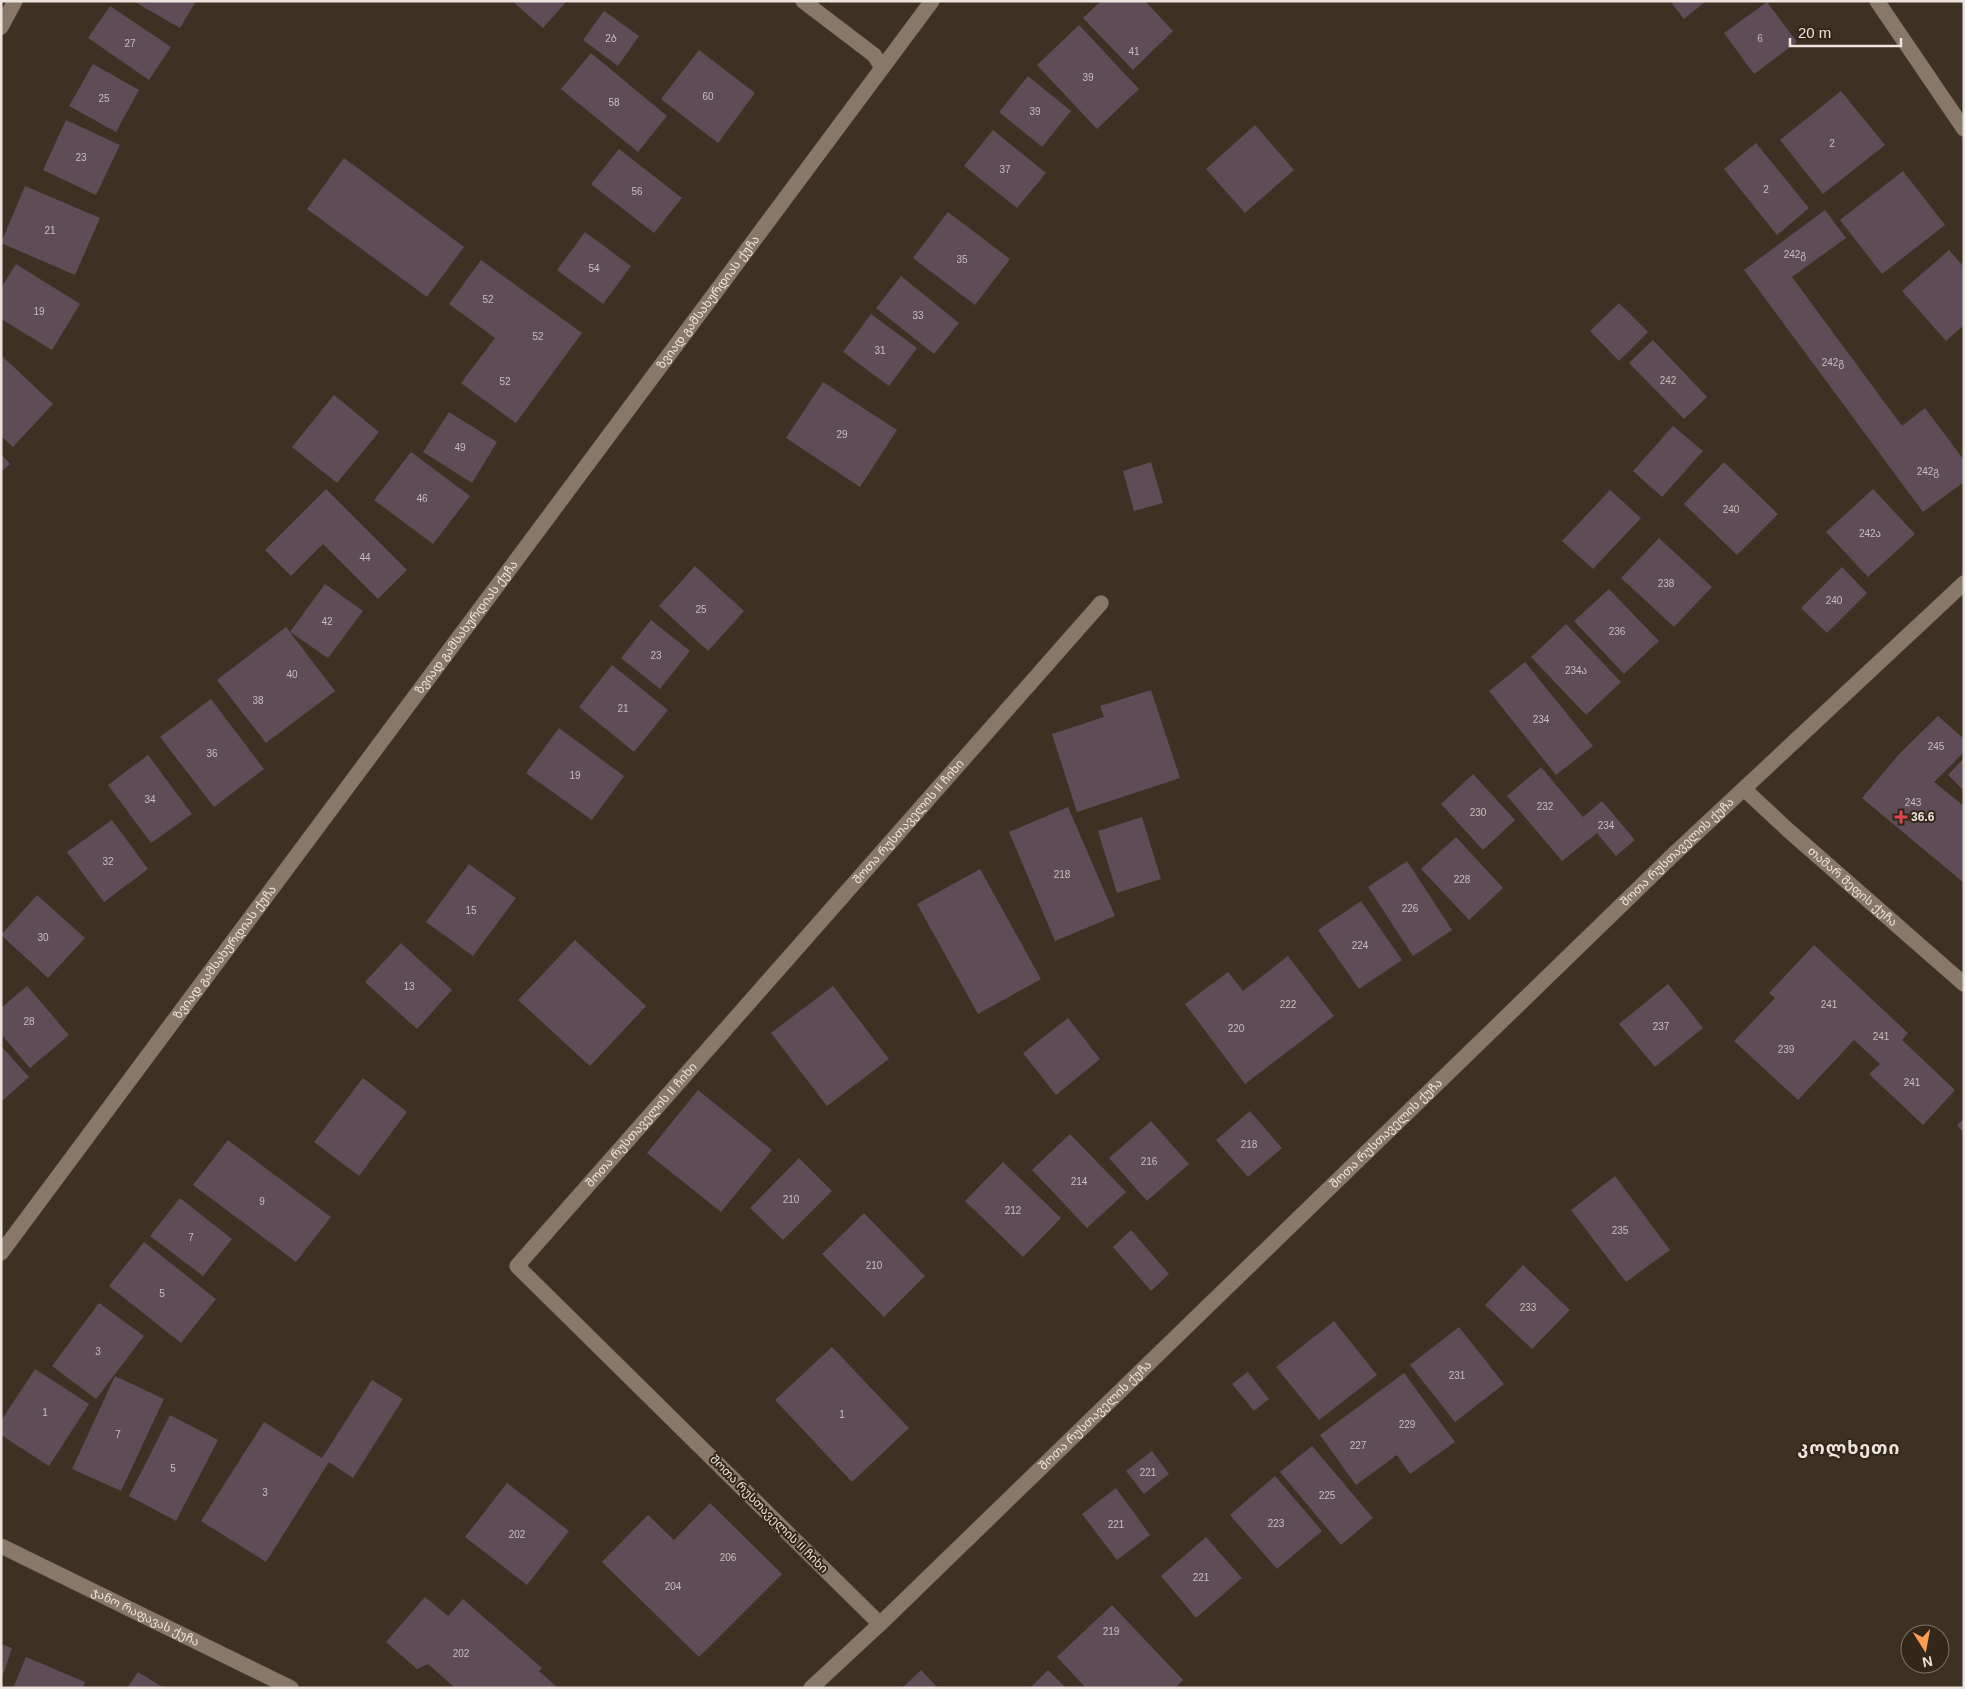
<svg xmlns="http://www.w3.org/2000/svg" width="1965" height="1689" font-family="Helvetica,'Noto Sans Georgian',sans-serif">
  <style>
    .building { fill: #5e4c57 }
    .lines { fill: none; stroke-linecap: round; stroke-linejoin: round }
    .minor-casing { stroke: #584d42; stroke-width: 16 }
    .tertiary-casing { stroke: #584d42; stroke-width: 16 }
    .secondary-casing { stroke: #584d42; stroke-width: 16 }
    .minor { stroke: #877869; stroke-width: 15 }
    .tertiary { stroke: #877869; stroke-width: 15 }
    .secondary { stroke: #877869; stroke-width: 15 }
    .health-dot { fill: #e0444e; stroke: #332719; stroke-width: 2 }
    .labels { text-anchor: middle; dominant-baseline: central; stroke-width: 4; stroke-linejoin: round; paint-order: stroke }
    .number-label { font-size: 10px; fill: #c9bfbc }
    .street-label { font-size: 12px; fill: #ede5dd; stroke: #332719 }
    .poi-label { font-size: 12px; font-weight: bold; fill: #ede5dd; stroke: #332719; text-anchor: start }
    .district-label { font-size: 18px; font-weight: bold; letter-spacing: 1px; fill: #ede5dd; stroke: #332719 }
  </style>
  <rect width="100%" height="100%" fill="#3d3123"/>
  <!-- building -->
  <g class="building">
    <path d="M 133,1 L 196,1 L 180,28 Z"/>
    <path d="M 512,1 L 567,1 L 543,28 Z"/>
    <path d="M 1101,1 L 1145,1 L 1173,31 L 1133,70 L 1083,18 Z"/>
    <path d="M 1670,1 L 1706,1 L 1684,19 Z"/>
    <path d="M 1767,2 L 1797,42 L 1754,74 L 1724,33 Z"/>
    <path d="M 110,6 L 171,47 L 149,80 L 88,38 Z"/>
    <path d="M 604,11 L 639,36 L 618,66 L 583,40 Z"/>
    <path d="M 1079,25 L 1139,89 L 1097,129 L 1037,65 Z"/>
    <path d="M 699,50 L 755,93 L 718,143 L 661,99 Z"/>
    <path d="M 591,53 L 667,116 L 638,152 L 561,89 Z"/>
    <path d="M 93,64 L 139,90 L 116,132 L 69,106 Z"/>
    <path d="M 1028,76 L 1071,111 L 1042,147 L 999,112 Z"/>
    <path d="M 1841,91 L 1885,145 L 1823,194 L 1780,140 Z"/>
    <path d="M 66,120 L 120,145 L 96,195 L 43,170 Z"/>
    <path d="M 1255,125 L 1294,170 L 1245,213 L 1206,169 Z"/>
    <path d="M 993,130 L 1046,173 L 1017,208 L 964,166 Z"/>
    <path d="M 1756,143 L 1809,208 L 1777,235 L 1724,169 Z"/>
    <path d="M 619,149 L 682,198 L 654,233 L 591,184 Z"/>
    <path d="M 344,158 L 464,247 L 427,297 L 307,209 Z"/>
    <path d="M 1903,171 L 1945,225 L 1882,274 L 1840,220 Z"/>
    <path d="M 25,186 L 100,218 L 75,275 L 1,243 Z"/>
    <path d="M 1825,210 L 1846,238 L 1792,277 L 1902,426 L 1925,408 L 1964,460 L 1964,482 L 1923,512 L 1744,270 Z"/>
    <path d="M 948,212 L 1010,259 L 975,305 L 913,258 Z"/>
    <path d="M 585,232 L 631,266 L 603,304 L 557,270 Z"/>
    <path d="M 1949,250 L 1964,267 L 1964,325 L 1946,341 L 1902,291 Z"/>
    <path d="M 481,260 L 582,333 L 516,423 L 461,383 L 495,338 L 449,304 Z"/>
    <path d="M 16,264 L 80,304 L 52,350 L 1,319 L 1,288 Z"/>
    <path d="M 901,276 L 959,323 L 934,354 L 876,308 Z"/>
    <path d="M 1619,303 L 1648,332 L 1619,361 L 1590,331 Z"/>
    <path d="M 871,314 L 917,348 L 889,386 L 843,352 Z"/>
    <path d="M 1653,340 L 1707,397 L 1684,419 L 1629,363 Z"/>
    <path d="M 1,355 L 53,404 L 13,447 L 1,436 Z"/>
    <path d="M 823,382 L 897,430 L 860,487 L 786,438 Z"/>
    <path d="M 334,395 L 379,432 L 337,483 L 292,447 Z"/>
    <path d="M 449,412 L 497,442 L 472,483 L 423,452 Z"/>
    <path d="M 1673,426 L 1703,451 L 1662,497 L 1633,471 Z"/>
    <path d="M 411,452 L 470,496 L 433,544 L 374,500 Z"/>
    <path d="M 1,454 L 10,464 L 1,472 Z"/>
    <path d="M 1151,462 L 1163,503 L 1134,511 L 1123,471 Z"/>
    <path d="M 1724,462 L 1778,514 L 1737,555 L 1684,504 Z"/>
    <path d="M 326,489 L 407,570 L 378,599 L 323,544 L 291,576 L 265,550 Z"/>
    <path d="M 1873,489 L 1915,534 L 1868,577 L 1826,532 Z"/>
    <path d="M 1610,490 L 1641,518 L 1593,569 L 1562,541 Z"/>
    <path d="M 1659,538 L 1712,587 L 1674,627 L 1621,578 Z"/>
    <path d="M 695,566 L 744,611 L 708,651 L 659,606 Z"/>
    <path d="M 1842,567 L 1867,593 L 1827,633 L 1801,608 Z"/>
    <path d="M 325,584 L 363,611 L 328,658 L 290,632 Z"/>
    <path d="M 1609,589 L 1659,641 L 1624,674 L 1574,621 Z"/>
    <path d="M 651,620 L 690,651 L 660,689 L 621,658 Z"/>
    <path d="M 1566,624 L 1621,682 L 1586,715 L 1531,657 Z"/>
    <path d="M 286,627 L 335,691 L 266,743 L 217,680 Z"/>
    <path d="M 1525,662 L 1593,746 L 1556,775 L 1489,691 Z"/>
    <path d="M 612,665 L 668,710 L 634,752 L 579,707 Z"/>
    <path d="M 1151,690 L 1180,778 L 1077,812 L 1052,734 L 1104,717 L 1100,706 Z"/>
    <path d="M 211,699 L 264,769 L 214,807 L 160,737 Z"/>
    <path d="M 1938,716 L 1964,739 L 1964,752 L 1934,782 L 1964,806 L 1964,883 L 1862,798 L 1900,753 Z"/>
    <path d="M 559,728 L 624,776 L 592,820 L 526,773 Z"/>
    <path d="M 148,755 L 192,814 L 151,843 L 108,785 Z"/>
    <path d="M 1964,758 L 1964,791 L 1948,775 Z"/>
    <path d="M 1541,767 L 1583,817 L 1602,801 L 1635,840 L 1616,856 L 1597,833 L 1562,861 L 1507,796 Z"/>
    <path d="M 1473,774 L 1515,820 L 1483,850 L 1441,804 Z"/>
    <path d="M 1068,807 L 1115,916 L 1055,941 L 1009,832 Z"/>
    <path d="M 1142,817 L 1161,879 L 1117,893 L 1098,831 Z"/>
    <path d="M 112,820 L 148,869 L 104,902 L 67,852 Z"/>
    <path d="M 1456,837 L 1503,888 L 1469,920 L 1421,869 Z"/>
    <path d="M 1407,861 L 1452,930 L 1413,956 L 1368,887 Z"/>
    <path d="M 469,864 L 516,898 L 473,956 L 426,922 Z"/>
    <path d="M 980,869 L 1041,979 L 978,1014 L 917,904 Z"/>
    <path d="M 37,895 L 85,938 L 48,978 L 1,935 Z"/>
    <path d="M 1361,901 L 1402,960 L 1359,989 L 1318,930 Z"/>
    <path d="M 575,940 L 646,1006 L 590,1066 L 518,1000 Z"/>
    <path d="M 401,943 L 452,990 L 417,1029 L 365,982 Z"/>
    <path d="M 1814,945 L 1908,1033 L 1902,1040 L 1955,1090 L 1923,1125 L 1869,1074 L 1880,1064 L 1854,1040 L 1798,1100 L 1734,1041 L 1775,998 L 1769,993 Z"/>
    <path d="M 1288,956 L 1334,1016 L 1245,1084 L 1185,1004 L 1228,972 L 1243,991 Z"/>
    <path d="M 1668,984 L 1703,1028 L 1655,1067 L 1619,1024 Z"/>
    <path d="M 27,986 L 69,1035 L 30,1068 L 1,1034 L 1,1008 Z"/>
    <path d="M 833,986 L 889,1059 L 827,1106 L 771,1033 Z"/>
    <path d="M 1068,1018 L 1100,1059 L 1056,1095 L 1023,1053 Z"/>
    <path d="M 1,1046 L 29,1077 L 1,1102 Z"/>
    <path d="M 363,1078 L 407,1112 L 359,1176 L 314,1142 Z"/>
    <path d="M 698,1090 L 772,1150 L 721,1212 L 647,1153 Z"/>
    <path d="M 1250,1111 L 1282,1148 L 1248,1177 L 1216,1140 Z"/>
    <path d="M 1964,1119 L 1964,1133 L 1957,1125 Z"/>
    <path d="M 1151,1121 L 1189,1164 L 1147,1201 L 1109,1158 Z"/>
    <path d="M 1070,1134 L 1126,1192 L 1087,1228 L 1032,1170 Z"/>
    <path d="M 228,1140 L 331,1217 L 296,1262 L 193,1185 Z"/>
    <path d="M 799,1158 L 832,1191 L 783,1240 L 750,1208 Z"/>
    <path d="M 1003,1162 L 1061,1218 L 1023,1257 L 965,1201 Z"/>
    <path d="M 1615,1176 L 1670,1250 L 1626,1282 L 1571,1210 Z"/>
    <path d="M 180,1198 L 232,1239 L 203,1276 L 150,1236 Z"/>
    <path d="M 864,1213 L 925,1276 L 884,1317 L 822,1254 Z"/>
    <path d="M 1131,1230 L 1169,1274 L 1151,1291 L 1113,1247 Z"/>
    <path d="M 144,1242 L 216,1299 L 181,1343 L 109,1286 Z"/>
    <path d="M 1523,1265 L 1570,1310 L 1532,1349 L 1485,1305 Z"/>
    <path d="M 99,1303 L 144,1336 L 96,1399 L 52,1366 Z"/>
    <path d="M 1334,1321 L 1377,1375 L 1319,1420 L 1276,1367 Z"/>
    <path d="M 1459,1327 L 1504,1384 L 1455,1422 L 1410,1365 Z"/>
    <path d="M 832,1347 L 909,1428 L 852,1482 L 775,1400 Z"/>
    <path d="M 35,1369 L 89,1404 L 49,1466 L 1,1435 L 1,1421 Z"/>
    <path d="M 1248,1372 L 1269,1399 L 1254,1411 L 1232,1384 Z"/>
    <path d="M 1404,1373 L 1455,1442 L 1410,1474 L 1397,1455 L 1356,1485 L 1320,1435 Z"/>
    <path d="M 115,1376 L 164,1399 L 121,1491 L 72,1469 Z"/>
    <path d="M 372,1380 L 403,1399 L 353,1478 L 329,1462 L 266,1562 L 201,1521 L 264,1422 L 322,1458 Z"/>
    <path d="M 170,1415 L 218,1440 L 176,1521 L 129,1496 Z"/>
    <path d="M 1312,1446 L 1373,1518 L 1341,1545 L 1280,1472 Z"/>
    <path d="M 1152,1451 L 1169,1474 L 1144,1494 L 1126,1471 Z"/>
    <path d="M 1275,1476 L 1322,1531 L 1277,1569 L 1230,1515 Z"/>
    <path d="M 507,1483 L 569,1531 L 527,1585 L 465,1537 Z"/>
    <path d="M 1116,1488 L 1150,1535 L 1117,1560 L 1082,1514 Z"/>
    <path d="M 710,1503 L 782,1574 L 699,1657 L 602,1562 L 648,1515 L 674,1540 Z"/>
    <path d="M 1206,1537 L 1242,1578 L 1196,1618 L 1161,1576 Z"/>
    <path d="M 425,1597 L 448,1616 L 463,1599 L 542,1668 L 539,1671 L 558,1688 L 455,1688 L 428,1664 L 417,1669 L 386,1642 Z"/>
    <path d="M 1112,1605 L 1183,1680 L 1175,1688 L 1086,1688 L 1057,1657 Z"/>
    <path d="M 1,1644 L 12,1648 L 2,1678 L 1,1678 Z"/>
    <path d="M 26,1657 L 85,1682 L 83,1688 L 13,1688 Z"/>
    <path d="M 921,1670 L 938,1688 L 902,1688 Z"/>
    <path d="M 1048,1670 L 1066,1688 L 1030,1688 Z"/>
    <path d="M 138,1672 L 164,1688 L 127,1688 Z"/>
  </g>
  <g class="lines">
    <!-- minor casing -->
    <g class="minor-casing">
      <g id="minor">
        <path d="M 803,1 L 874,55 L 882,67"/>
        <path d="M 1877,1 L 1964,129"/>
        <path d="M 1,27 L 15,1"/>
        <path id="s1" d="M 1,1253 L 932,1"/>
        <path id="s2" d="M 1,1546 L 291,1688"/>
        <path id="s3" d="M 880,1624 L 517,1266 L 1101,603"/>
      </g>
    </g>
    <!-- tertiary casing -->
    <g class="tertiary-casing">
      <g id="tertiary">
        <path id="s4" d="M 1744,789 L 1788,830 L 1964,984"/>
      </g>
    </g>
    <!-- secondary casing -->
    <g class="secondary-casing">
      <g id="secondary">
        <path id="s5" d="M 811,1688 L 880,1624 L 1674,854 L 1964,583"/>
      </g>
    </g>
    <!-- minor -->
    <use href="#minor" class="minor"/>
    <!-- tertiary -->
    <use href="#tertiary" class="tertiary"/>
    <!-- secondary -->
    <use href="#secondary" class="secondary"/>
  </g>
  <!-- markers -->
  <path class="health-dot" d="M1898.5 809.5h5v5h5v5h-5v5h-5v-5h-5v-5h5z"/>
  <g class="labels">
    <!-- number labels -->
    <g class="number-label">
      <text x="611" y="38">2ბ</text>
      <text x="1760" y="38">6</text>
      <text x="130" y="43">27</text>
      <text x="1134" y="51">41</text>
      <text x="1088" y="77">39</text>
      <text x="708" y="96">60</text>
      <text x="104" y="98">25</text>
      <text x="614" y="102">58</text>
      <text x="1035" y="111">39</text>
      <text x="1832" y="143">2</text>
      <text x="81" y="157">23</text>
      <text x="1005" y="169">37</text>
      <text x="1766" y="189">2</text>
      <text x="637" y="191">56</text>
      <text x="50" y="230">21</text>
      <text x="1795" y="254">242გ</text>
      <text x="962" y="259">35</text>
      <text x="594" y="268">54</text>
      <text x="488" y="299">52</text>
      <text x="39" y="311">19</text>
      <text x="918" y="315">33</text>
      <text x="538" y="336">52</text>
      <text x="880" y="350">31</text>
      <text x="1833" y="362">242გ</text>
      <text x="1668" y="380">242</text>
      <text x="505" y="381">52</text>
      <text x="842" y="434">29</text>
      <text x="460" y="447">49</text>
      <text x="1928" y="471">242გ</text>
      <text x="422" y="498">46</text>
      <text x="1731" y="509">240</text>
      <text x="1870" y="533">242ა</text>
      <text x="365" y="557">44</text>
      <text x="1666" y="583">238</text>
      <text x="1834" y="600">240</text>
      <text x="701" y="609">25</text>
      <text x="327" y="621">42</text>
      <text x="1617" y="631">236</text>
      <text x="656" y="655">23</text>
      <text x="1576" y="670">234ა</text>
      <text x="292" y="674">40</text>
      <text x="258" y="700">38</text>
      <text x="623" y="708">21</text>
      <text x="1541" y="719">234</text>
      <text x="1936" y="746">245</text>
      <text x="212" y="753">36</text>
      <text x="575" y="775">19</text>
      <text x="150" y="799">34</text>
      <text x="1913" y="802">243</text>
      <text x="1545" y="806">232</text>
      <text x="1478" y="812">230</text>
      <text x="1606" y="825">234</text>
      <text x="108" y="861">32</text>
      <text x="1062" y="874">218</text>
      <text x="1462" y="879">228</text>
      <text x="1410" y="908">226</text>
      <text x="471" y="910">15</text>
      <text x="43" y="937">30</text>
      <text x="1360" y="945">224</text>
      <text x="409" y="986">13</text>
      <text x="1288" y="1004">222</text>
      <text x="1829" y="1004">241</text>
      <text x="29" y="1021">28</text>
      <text x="1661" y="1026">237</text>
      <text x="1236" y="1028">220</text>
      <text x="1881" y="1036">241</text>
      <text x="1786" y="1049">239</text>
      <text x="1912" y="1082">241</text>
      <text x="1249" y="1144">218</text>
      <text x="1149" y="1161">216</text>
      <text x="1079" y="1181">214</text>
      <text x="791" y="1199">210</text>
      <text x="262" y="1201">9</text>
      <text x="1013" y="1210">212</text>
      <text x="1620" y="1230">235</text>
      <text x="191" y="1237">7</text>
      <text x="874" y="1265">210</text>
      <text x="162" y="1293">5</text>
      <text x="1528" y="1307">233</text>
      <text x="98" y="1351">3</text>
      <text x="1457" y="1375">231</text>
      <text x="45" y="1412">1</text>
      <text x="842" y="1414">1</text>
      <text x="1407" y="1424">229</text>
      <text x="118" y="1434">7</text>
      <text x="1358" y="1445">227</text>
      <text x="173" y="1468">5</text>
      <text x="1148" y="1472">221</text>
      <text x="265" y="1492">3</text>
      <text x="1327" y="1495">225</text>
      <text x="1276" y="1523">223</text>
      <text x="1116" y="1524">221</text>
      <text x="517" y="1534">202</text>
      <text x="728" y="1557">206</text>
      <text x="1201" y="1577">221</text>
      <text x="673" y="1586">204</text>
      <text x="1111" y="1631">219</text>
      <text x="461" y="1653">202</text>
    </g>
    <!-- street labels -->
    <g class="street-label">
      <text stroke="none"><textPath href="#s1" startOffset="1185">ზვიად გამსახურდიას ქუჩა</textPath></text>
      <text stroke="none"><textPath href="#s1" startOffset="780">ზვიად გამსახურდიას ქუჩა</textPath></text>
      <text stroke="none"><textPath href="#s3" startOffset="1102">შოთა რუსთაველის II ჩიხი</textPath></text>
      <text stroke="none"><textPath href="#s5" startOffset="1204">შოთა რუსთაველის ქუჩა</textPath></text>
      <text stroke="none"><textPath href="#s4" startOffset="146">თამარ მეფის ქუჩა</textPath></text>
      <text stroke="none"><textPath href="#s1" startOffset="375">ზვიად გამსახურდიას ქუჩა</textPath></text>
      <text stroke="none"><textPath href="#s3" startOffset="698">შოთა რუსთაველის II ჩიხი</textPath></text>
      <text stroke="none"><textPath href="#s5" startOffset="799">შოთა რუსთაველის ქუჩა</textPath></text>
      <text stroke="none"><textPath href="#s5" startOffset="394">შოთა რუსთაველის ქუჩა</textPath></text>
      <text transform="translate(769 1514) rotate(45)">შოთა რუსთაველის II ჩიხი</text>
      <text stroke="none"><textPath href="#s2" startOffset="161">ჯანო რაფავას ქუჩა</textPath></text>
    </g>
    <!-- poi labels -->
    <g class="poi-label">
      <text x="1911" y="817">36.6</text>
    </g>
    <!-- district labels -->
    <g class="district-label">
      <text x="1849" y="1448">კოლხეთი</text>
    </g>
  </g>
  <!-- border -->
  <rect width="1965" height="1689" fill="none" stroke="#ede5dd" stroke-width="5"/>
  <!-- north arrow -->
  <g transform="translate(1925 1649) rotate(169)"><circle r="24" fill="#332719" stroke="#7d7367"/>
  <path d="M0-4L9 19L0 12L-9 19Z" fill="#fb9e52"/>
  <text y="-8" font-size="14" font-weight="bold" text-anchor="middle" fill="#ede5dd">N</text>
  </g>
  <!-- scale -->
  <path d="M1790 38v8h111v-8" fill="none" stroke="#ede5dd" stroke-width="2.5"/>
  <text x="1798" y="38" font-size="15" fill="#ede5dd" stroke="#332719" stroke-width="4" paint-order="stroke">20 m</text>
</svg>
